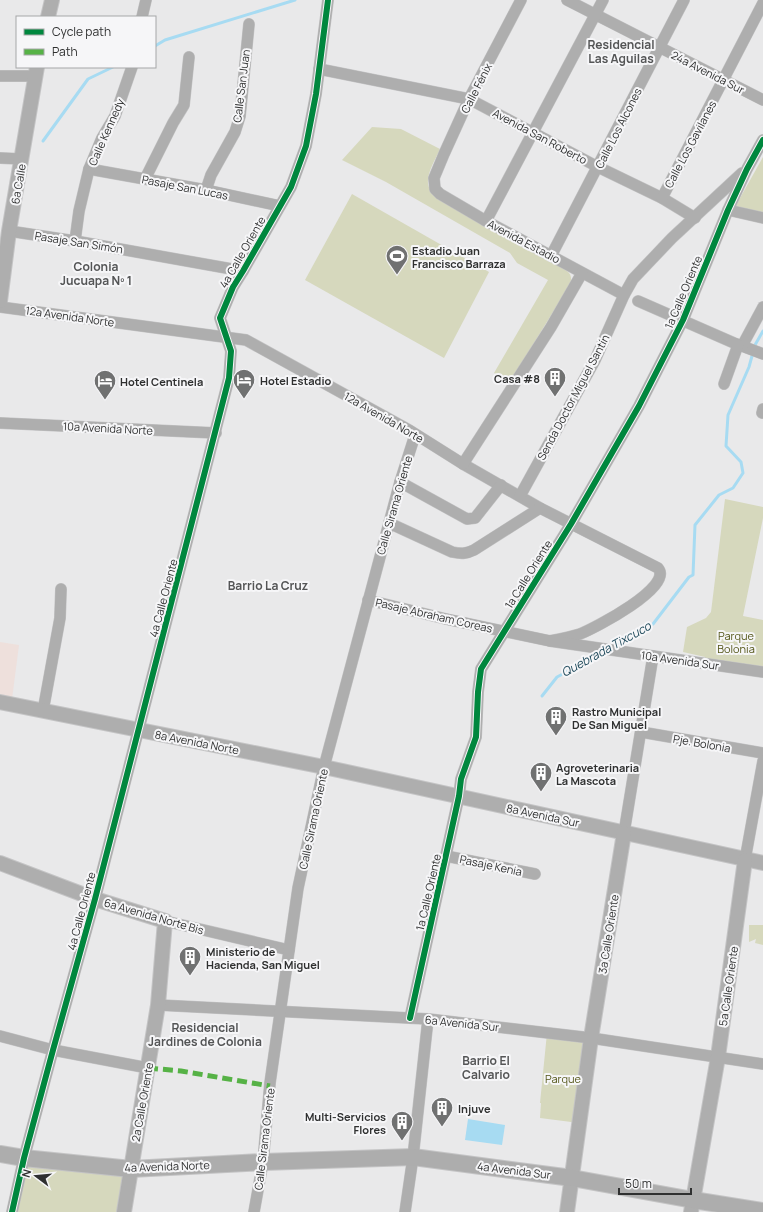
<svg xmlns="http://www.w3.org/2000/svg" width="763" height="1212" font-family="Manrope,sans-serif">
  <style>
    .commercial { fill: #eee0dc }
    .green { fill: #d6d8bd }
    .water { fill: #a7dbf2 }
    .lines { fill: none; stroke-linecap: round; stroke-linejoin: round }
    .stream { stroke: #a7dbf2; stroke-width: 3 }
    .minor-casing { stroke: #c4c4c5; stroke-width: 12 }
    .tertiary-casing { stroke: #c4c4c5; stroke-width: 16 }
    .secondary-casing { stroke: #c4c4c5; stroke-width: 18 }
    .minor { stroke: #aeaeae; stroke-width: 11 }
    .tertiary { stroke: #aeaeae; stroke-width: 14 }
    .secondary { stroke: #adadad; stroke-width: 16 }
    .quiet { stroke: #56b246; stroke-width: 5; stroke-dasharray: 10 5; stroke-linecap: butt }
    .cycleway-casing { stroke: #f6f6f8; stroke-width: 8 }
    .cycleway { stroke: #00873e; stroke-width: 6 }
    .labels { text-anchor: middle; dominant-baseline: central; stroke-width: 4; stroke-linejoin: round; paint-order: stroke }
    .street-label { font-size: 11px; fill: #2f3030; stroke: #f6f6f8 }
    .poi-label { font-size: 11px; font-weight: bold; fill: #2f3030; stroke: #f6f6f8; text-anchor: start }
    .park-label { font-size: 11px; fill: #545618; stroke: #f6f6f8 }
    .neighbourhood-label { font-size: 12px; font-weight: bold; fill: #545556; stroke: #f6f6f8 }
    .water-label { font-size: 12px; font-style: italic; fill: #1f4a5b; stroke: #f6f6f8 }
  </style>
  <rect width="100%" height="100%" fill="#e9e9ea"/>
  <!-- commercial -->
  <path class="commercial" d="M 0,642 L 19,645 L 12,699 L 0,696 Z"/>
  <!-- green -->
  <g class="green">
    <path d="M 372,127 L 401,129 L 440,149 C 435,161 421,181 432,192 L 567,271 C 572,275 572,280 569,286 L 510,382 L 494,373 L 548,280 L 517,263 L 510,253 L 386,182 L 342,160 Z"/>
    <path d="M 763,157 L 763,213 L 735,207 Z"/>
    <path d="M 352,194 L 489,272 L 444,358 L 305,280 Z"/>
    <path d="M 725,499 L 763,507 L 763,518 L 743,616 L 763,620 L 763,672 L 705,663 L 705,657 L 683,652 L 687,627 L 706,618 L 711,612 Z"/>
    <path d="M 749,925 L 763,925 L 763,945 L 755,943 L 756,939 L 749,942 Z"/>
    <path d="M 547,1033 L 587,1038 L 579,1123 L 540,1118 L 541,1103 L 540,1103 Z"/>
    <path d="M 24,1158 L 131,1169 L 124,1212 L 12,1212 Z"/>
  </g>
  <!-- water -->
  <path class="water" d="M 468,1119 L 505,1125 L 502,1145 L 465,1140 Z"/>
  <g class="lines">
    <!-- stream -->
    <g class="stream">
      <path d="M 155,46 L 165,40 L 295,0"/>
      <path d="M 43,141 L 88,79 L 113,67"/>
      <path d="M 615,646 L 653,624 L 689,577 L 693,575 L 695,525 L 719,495 L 733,488 L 743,473 L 741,462 L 726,446 L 728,415 L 749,367 L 755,345 L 763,331"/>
      <path d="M 542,696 L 557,677 L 605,652"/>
    </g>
    <!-- minor casing -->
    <g class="minor-casing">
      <g id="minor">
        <path d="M 521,0 L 469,99 L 444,154 L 434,178 L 435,189 L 440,194 L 486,221 L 624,295"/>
        <path d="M 567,0 L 763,100"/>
        <path d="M 142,17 L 146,0"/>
        <path d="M 319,69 L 469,99 L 598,167 L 662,198 L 695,218"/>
        <path d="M 0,76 L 35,76"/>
        <path d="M 0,158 L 22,159"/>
        <path d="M 89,169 L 206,190 L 280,206"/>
        <path d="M 145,179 L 173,123 L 184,105 L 189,57"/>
        <path d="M 206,190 L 211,175 L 235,132 L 240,116 L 249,24"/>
        <path d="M 662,198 L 763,3"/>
        <path d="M 728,210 L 763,218"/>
        <path d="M 486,221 L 603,0"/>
        <path d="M 9,231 L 75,241 L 243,271"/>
        <path d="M 75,241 L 79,211 L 89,169 L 102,138 L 115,116 L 132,67"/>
        <path d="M 551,256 L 684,0"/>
        <path d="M 638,301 L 734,343 L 763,354"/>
        <path d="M 0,307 L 246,340 L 409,430 L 463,464 L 540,508 L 658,568 C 674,587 595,628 580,634 C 570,637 560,639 550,641"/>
        <path d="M 742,346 L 763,307"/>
        <path d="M 724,384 L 738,345"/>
        <path d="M 762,413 L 763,409"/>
        <path d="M 0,423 L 216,433"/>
        <path d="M 463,464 L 551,327 L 582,273"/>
        <path d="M 400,482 L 467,519 L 475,518 L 501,485"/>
        <path d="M 520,496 L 595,360 L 624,295 L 633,279 L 672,238 L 742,173"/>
        <path d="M 389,523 L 452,552 C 461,554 466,554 474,550 L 540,508"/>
        <path d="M 368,600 L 446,619 L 550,641 L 763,672"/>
        <path d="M 43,711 L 60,618 L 61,589"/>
        <path d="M 641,732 L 763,753"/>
        <path d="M 624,833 L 653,656"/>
        <path d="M 446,856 L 535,874"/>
        <path d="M 745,860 L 763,761"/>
        <path d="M 165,921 L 289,950"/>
        <path d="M 158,1005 L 428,1019 L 591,1038 L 763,1064"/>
        <path d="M 410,1018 L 459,796 L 461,779 L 476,737 L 478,692 L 481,669 L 571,524 L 639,406 L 683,320 L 728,210 L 747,169 L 763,140"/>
        <path d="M 0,1036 L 53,1050 L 148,1068"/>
        <path d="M 12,1212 L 24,1158 L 53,1050 L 95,899 L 229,378 L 231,351 L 220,318 L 233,287 L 243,271 L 291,187 L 306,146 L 316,94 L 328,0"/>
        <path d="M 254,1212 L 263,1162 L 270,1083 L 298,888 L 324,767 L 400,482 L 415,435"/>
        <path d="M 405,1212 L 413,1157 L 428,1019"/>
      </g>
    </g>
    <!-- tertiary casing -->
    <g class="tertiary-casing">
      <g id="tertiary">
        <path d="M 48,17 L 52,0"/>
        <path d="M 0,301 L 9,231 L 37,67"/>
        <path d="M 0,702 L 324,767 L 763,863"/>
        <path d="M 0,863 L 95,899 L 165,921 L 158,1005 L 124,1212"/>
        <path d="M 567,1212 L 591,1038 L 624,833"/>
        <path d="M 691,1212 L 718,1057 L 745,860"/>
      </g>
    </g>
    <!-- secondary casing -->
    <g class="secondary-casing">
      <path id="secondary" d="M 0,1154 L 24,1158 L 131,1169 L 263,1162 L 413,1157 L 572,1178 L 693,1200 L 763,1211"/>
    </g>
    <!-- minor -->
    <use href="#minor" class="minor"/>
    <!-- tertiary -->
    <use href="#tertiary" class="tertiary"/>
    <!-- secondary -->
    <use href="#secondary" class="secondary"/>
    <!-- quiet -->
    <path class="quiet" d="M 148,1068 L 181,1071 L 270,1086"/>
    <!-- cycleway casing -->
    <g class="cycleway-casing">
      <g id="cycleway">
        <path d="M 410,1018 L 459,796 L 461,779 L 476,737 L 478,692 L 481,669 L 571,524 L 639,406 L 683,320 L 728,210 L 747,169 L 763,140"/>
        <path d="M 12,1212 L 24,1158 L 53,1050 L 95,899 L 229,378 L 231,351 L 220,318 L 233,287 L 243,271 L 291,187 L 306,146 L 316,94 L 328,0"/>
      </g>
    </g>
    <!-- cycleway -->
    <use href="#cycleway" class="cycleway"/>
  </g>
  <!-- icons -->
  <defs>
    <g id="stadium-pin" transform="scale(1.15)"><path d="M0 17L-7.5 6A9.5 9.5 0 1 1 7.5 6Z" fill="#707171" stroke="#f6f6f8"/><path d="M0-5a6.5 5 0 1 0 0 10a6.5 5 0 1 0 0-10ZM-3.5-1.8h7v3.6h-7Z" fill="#fff"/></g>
    <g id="building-pin" transform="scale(1.15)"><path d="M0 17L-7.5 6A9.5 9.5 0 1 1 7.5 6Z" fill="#707171" stroke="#f6f6f8"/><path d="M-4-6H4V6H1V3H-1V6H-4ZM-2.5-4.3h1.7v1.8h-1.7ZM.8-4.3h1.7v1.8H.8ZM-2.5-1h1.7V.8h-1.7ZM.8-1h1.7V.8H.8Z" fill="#fff"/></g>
    <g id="hotel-pin" transform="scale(1.15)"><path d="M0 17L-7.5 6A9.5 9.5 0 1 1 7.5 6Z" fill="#707171" stroke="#f6f6f8"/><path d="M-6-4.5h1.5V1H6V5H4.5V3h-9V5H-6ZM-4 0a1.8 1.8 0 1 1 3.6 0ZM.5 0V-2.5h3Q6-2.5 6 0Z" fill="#fff"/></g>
  </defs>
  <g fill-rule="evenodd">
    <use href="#stadium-pin" x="397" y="256"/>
    <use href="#building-pin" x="555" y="378"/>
    <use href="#hotel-pin" x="244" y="380"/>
    <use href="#hotel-pin" x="105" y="381"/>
    <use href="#building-pin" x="556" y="717"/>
    <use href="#building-pin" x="541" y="773"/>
    <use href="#building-pin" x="190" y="957"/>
    <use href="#building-pin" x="442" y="1108"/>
    <use href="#building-pin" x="402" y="1122"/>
  </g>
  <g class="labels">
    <!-- street labels -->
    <g class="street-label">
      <text transform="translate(708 72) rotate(27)">24a Avenida Sur</text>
      <text transform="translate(241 86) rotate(-83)">Calle San Juan</text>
      <text transform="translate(476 88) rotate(-63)">Calle Fénix</text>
      <text transform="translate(618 128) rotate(-63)">Calle Los Alcones</text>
      <text transform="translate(106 132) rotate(-66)">Calle Kennedy</text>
      <text transform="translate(540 136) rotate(28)">Avenida San Roberto</text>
      <text transform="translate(690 144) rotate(-62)">Calle Los Gavilanes</text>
      <text transform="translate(18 184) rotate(-80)">6a Calle</text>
      <text transform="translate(185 187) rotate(11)">Pasaje San Lucas</text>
      <text transform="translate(524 241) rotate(28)">Avenida Estadio</text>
      <text transform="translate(79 242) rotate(9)">Pasaje San Simón</text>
      <text transform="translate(242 252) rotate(-60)">4a Calle Oriente</text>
      <text transform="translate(683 292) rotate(-67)">1a Calle Oriente</text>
      <text transform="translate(70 316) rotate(8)">12a Avenida Norte</text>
      <text transform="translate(573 397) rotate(-62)">Senda Doctor Miguel Santín</text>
      <text transform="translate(384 417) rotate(30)">12a Avenida Norte</text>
      <text transform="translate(108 428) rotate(3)">10a Avenida Norte</text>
      <text transform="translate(394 505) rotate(-74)">Calle Sirama Oriente</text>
      <text transform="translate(528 574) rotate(-58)">1a Calle Oriente</text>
      <text transform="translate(163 598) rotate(-75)">4a Calle Oriente</text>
      <text transform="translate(434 615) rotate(13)">Pasaje Abraham Coreas</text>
      <text transform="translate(680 660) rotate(8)">10a Avenida Sur</text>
      <text transform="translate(197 742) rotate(11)">8a Avenida Norte</text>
      <text transform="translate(702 743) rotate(10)">Pje. Bolonia</text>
      <text transform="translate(543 815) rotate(12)">8a Avenida Sur</text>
      <text transform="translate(313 819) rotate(-78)">Calle Sirama Oriente</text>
      <text transform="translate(491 865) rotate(12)">Pasaje Kenia</text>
      <text transform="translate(428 892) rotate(-77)">1a Calle Oriente</text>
      <text transform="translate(81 911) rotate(-75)">4a Calle Oriente</text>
      <text transform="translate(154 916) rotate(16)">6a Avenida Norte Bis</text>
      <text transform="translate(608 934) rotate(-81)">3a Calle Oriente</text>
      <text transform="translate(728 986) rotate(-82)">5a Calle Oriente</text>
      <text transform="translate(462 1023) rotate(6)">6a Avenida Sur</text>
      <text transform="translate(142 1102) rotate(-80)">2a Calle Oriente</text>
      <text transform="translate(264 1139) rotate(-83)">Calle Sirama Oriente</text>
      <text transform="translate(167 1166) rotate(-2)">4a Avenida Norte</text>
      <text transform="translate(514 1170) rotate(7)">4a Avenida Sur</text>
    </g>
    <!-- poi labels -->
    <g class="poi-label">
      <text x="412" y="250">Estadio Juan<tspan x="412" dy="13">Francisco Barraza</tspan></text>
      <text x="540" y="378" text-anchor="end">Casa #8</text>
      <text x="260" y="380">Hotel Estadio</text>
      <text x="120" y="381">Hotel Centinela</text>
      <text x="572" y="711">Rastro Municipal<tspan x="572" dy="13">De San Miguel</tspan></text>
      <text x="556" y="767">Agroveterinaria<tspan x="556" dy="13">La Mascota</tspan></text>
      <text x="206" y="951">Ministerio de<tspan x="206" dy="13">Hacienda, San Miguel</tspan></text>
      <text x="458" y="1108">Injuve</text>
      <text x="386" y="1116" text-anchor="end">Multi-Servicios<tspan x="386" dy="13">Flores</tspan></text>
    </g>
    <!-- park labels -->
    <g class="park-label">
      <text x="736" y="635">Parque<tspan x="736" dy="13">Bolonia</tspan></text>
      <text x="563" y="1078">Parque</text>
    </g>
    <!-- neighbourhood labels -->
    <g class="neighbourhood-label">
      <text x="621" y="44">Residencial<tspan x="621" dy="14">Las Aguilas</tspan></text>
      <text x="96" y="266">Colonia<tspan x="96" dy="14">Jucuapa Nº 1</tspan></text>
      <text x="268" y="585">Barrio La Cruz</text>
      <text x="205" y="1027">Residencial<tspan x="205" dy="14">Jardines de Colonia</tspan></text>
      <text x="486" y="1060">Barrio El<tspan x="486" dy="14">Calvario</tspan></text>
    </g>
    <!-- water labels -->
    <g class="water-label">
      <text transform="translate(606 649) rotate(-29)">Quebrada Tixcuco</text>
    </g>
  </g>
  <!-- legend -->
  <rect x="16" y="16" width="140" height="52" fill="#f6f6f8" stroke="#a6a7a8"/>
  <rect x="24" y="29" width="20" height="6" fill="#00873e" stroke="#a6a7a8"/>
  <text x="52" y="36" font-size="12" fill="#2f3030">Cycle path</text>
  <rect x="24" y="49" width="20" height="6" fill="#56b246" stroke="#a6a7a8"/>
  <text x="52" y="56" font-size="12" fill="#2f3030">Path</text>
  <!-- north arrow -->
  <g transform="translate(36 1176) rotate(286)" stroke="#f6f6f8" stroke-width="3" paint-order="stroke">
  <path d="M0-3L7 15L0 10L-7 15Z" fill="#2f3030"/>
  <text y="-6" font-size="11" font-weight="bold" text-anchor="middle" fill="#2f3030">N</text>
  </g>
  <!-- scale -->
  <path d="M619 1188v6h72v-6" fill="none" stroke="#2f3030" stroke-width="2"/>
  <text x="625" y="1188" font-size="12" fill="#2f3030" stroke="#f6f6f8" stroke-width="3" paint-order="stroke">50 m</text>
</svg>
